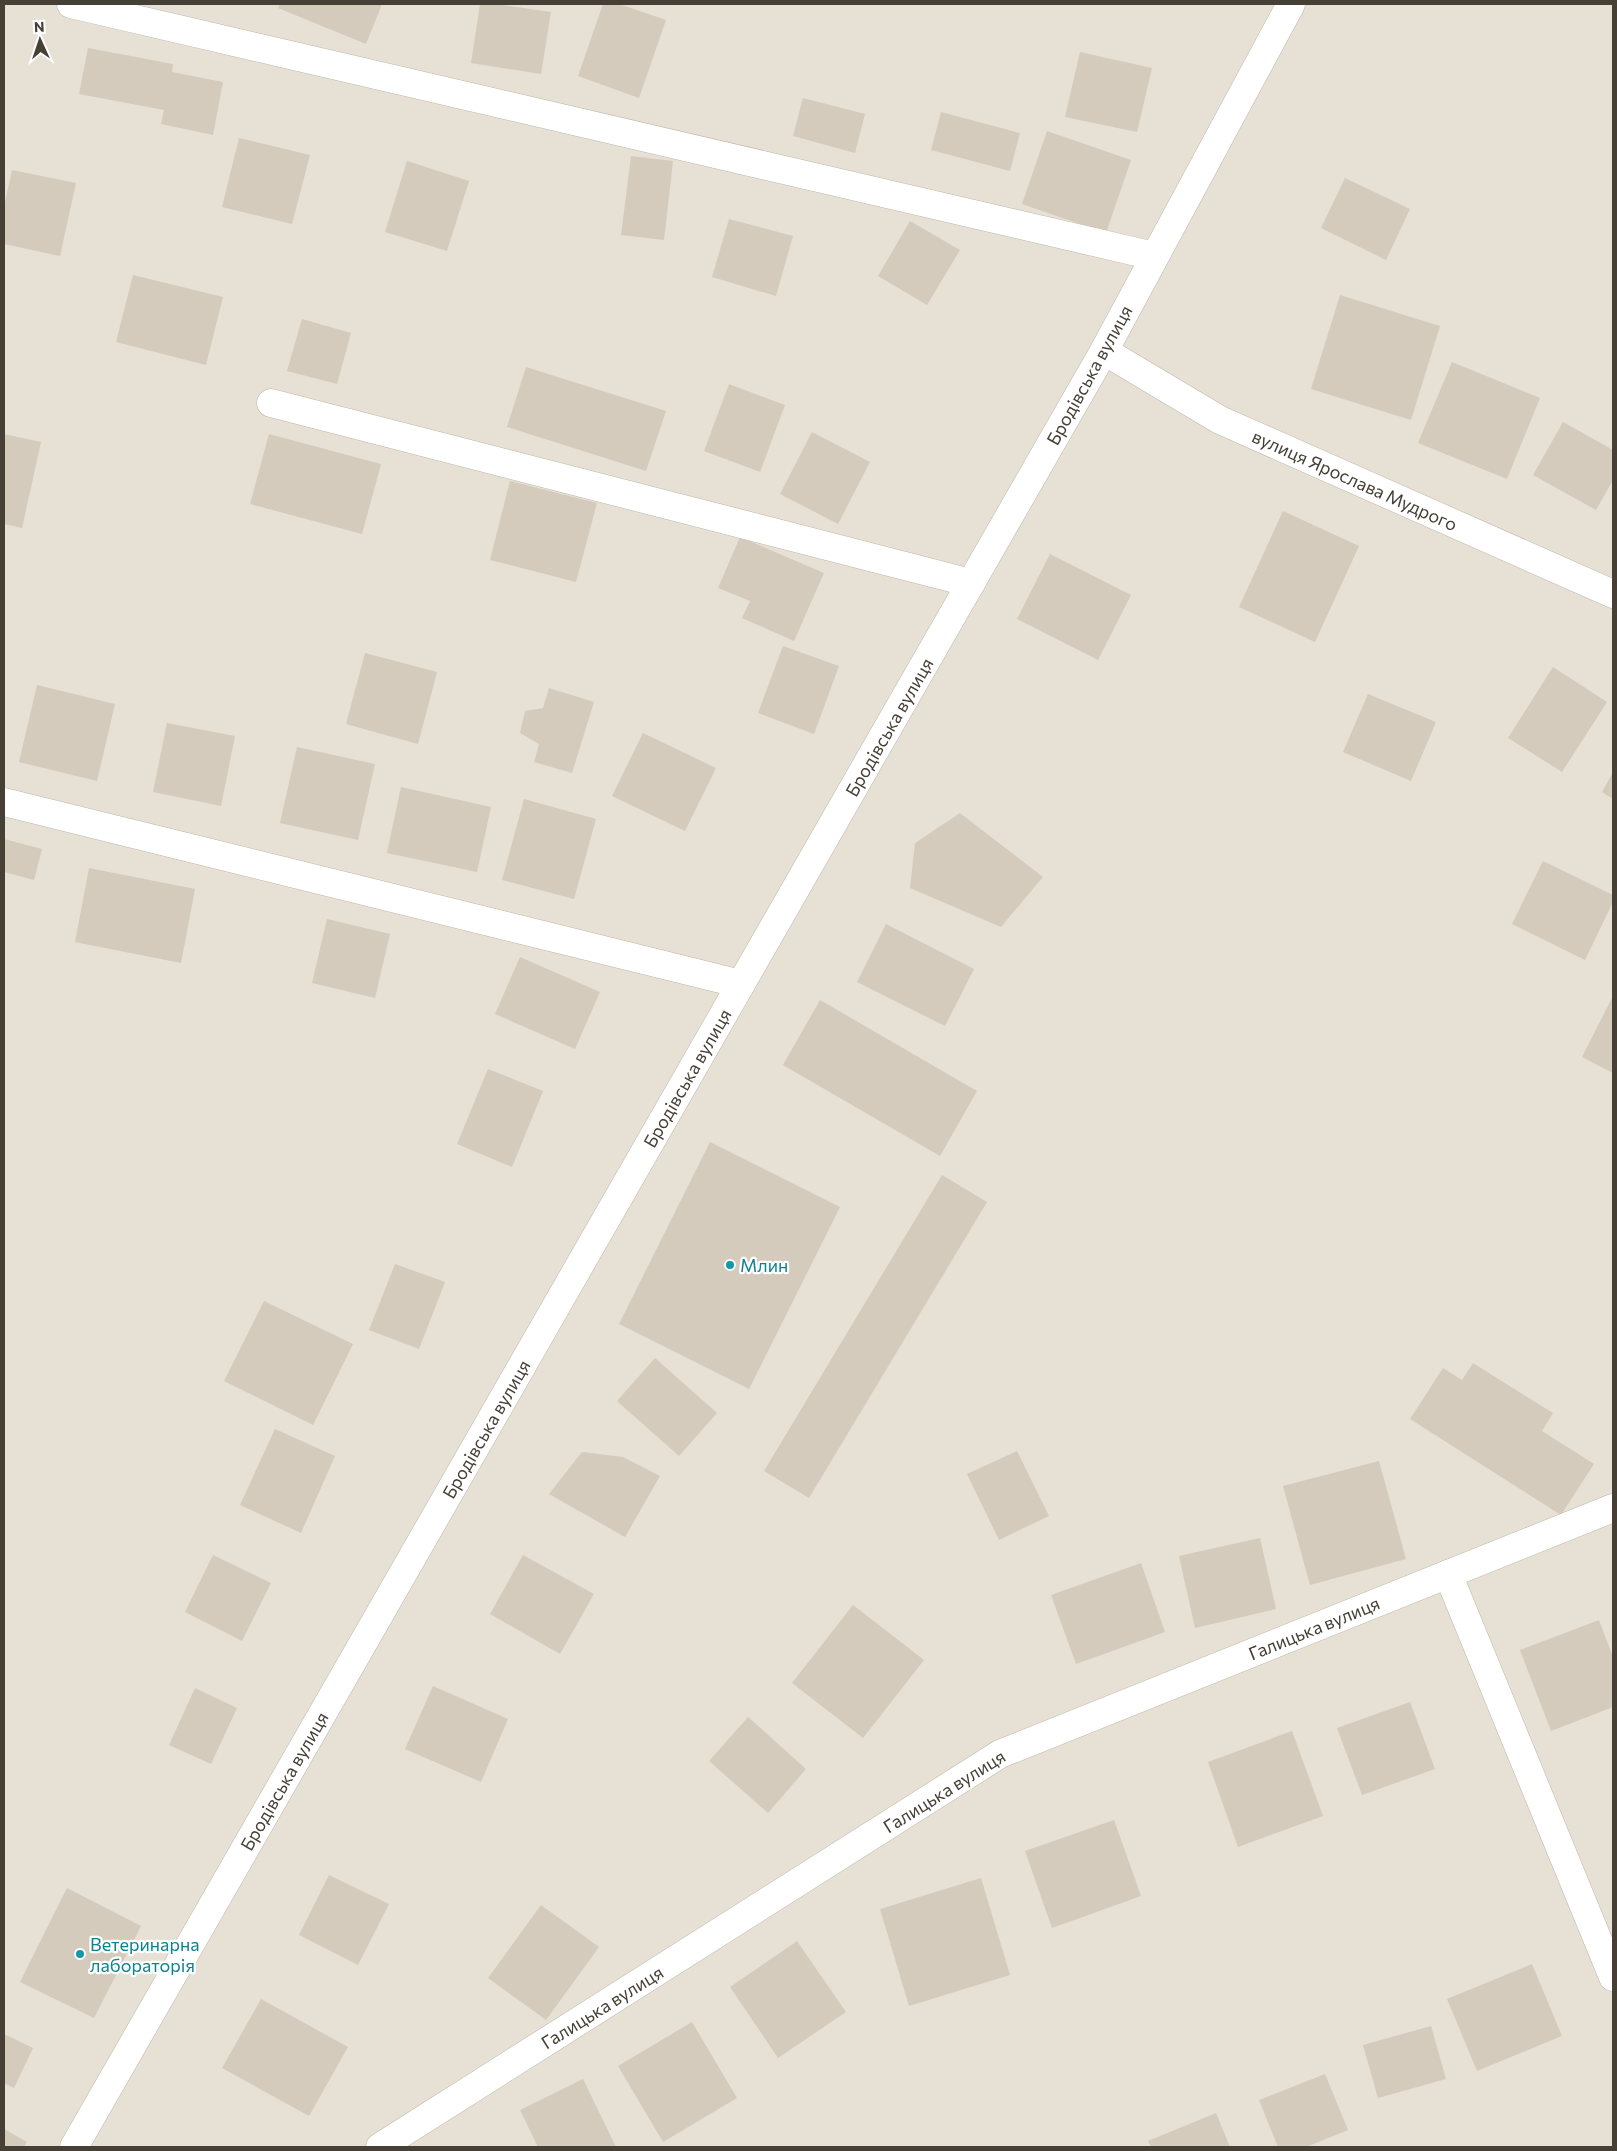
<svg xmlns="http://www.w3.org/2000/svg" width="1617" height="2151" font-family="Commissioner,sans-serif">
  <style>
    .residential { fill: #e6e1d4 }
    .building { fill: #d4cbbc }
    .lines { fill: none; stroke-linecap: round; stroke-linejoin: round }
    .minor-casing { stroke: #beb7a9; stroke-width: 29 }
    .tertiary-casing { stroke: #beb7a9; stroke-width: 29 }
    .minor { stroke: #fff; stroke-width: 28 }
    .tertiary { stroke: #fff; stroke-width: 28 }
    .culture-dot { fill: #0f9aa8; stroke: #fff; stroke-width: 2 }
    .labels { text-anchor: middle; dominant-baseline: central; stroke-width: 4.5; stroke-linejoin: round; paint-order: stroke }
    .street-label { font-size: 18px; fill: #453f36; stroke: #fff }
    .culture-label { font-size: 18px; fill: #0d838f; stroke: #fff; text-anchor: start }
  </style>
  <rect width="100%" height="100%" fill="#f3efe6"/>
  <!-- residential -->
  <rect class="residential" x="4" y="4" width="1609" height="2143"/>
  <!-- building -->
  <g class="building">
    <path d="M 280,4 L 382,4 L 366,44 L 278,8 Z"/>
    <path d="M 480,4 L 497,4 L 551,12 L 541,74 L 471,63 Z"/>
    <path d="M 603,4 L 619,4 L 666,20 L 639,98 L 578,76 Z"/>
    <path d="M 88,48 L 173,64 L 172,72 L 223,82 L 213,135 L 161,124 L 164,110 L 79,94 Z"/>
    <path d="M 1080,52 L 1152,68 L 1137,132 L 1065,117 Z"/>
    <path d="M 803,98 L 865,114 L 855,153 L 793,136 Z"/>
    <path d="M 941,112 L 1020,133 L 1010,171 L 931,150 Z"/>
    <path d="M 1047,131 L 1131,160 L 1106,233 L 1022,204 Z"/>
    <path d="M 239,138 L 310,155 L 292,224 L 222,207 Z"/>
    <path d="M 631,156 L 673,161 L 664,240 L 621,235 Z"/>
    <path d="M 407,161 L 469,181 L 447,251 L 385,232 Z"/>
    <path d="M 12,170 L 76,183 L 60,256 L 4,244 L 4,207 Z"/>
    <path d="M 1345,178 L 1410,209 L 1386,260 L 1321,228 Z"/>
    <path d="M 729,219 L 793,236 L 776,296 L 712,277 Z"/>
    <path d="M 910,221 L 960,250 L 927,305 L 878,276 Z"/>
    <path d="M 133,275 L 223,297 L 206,365 L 116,342 Z"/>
    <path d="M 1340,295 L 1440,326 L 1411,420 L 1311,389 Z"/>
    <path d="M 302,319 L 351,333 L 337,384 L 287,371 Z"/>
    <path d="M 1452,362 L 1540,398 L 1507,479 L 1418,443 Z"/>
    <path d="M 526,367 L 666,411 L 646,471 L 507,427 Z"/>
    <path d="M 729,384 L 785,405 L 760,472 L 704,451 Z"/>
    <path d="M 1563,422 L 1613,450 L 1613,480 L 1596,510 L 1533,475 Z"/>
    <path d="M 812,432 L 870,462 L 838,524 L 780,494 Z"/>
    <path d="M 4,434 L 41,442 L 22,528 L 4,524 Z"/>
    <path d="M 269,434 L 381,464 L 362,534 L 250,504 Z"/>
    <path d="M 510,481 L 597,503 L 576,582 L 490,560 Z"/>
    <path d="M 1283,511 L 1359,546 L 1315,642 L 1239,607 Z"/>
    <path d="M 740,537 L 824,573 L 794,641 L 742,618 L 750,601 L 718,588 Z"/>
    <path d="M 1050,554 L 1131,595 L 1098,660 L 1017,619 Z"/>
    <path d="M 783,646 L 839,666 L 814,734 L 758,713 Z"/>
    <path d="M 365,653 L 437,672 L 418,744 L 346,724 Z"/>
    <path d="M 1553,667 L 1607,702 L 1562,772 L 1508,738 Z"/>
    <path d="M 37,685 L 115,704 L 97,781 L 19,762 Z"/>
    <path d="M 549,688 L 594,702 L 572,773 L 534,762 L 539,744 L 520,733 L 525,711 L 543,708 Z"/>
    <path d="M 1368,694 L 1436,722 L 1411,781 L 1343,752 Z"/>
    <path d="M 167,723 L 235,736 L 221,806 L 153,792 Z"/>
    <path d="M 643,733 L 716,768 L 685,831 L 612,796 Z"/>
    <path d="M 297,747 L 375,764 L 358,840 L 280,823 Z"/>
    <path d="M 1613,772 L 1613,799 L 1602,792 Z"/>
    <path d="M 401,787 L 491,807 L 477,872 L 387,853 Z"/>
    <path d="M 524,799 L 596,819 L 574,899 L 502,880 Z"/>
    <path d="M 960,813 L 1043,877 L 1001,927 L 910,888 L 915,843 Z"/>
    <path d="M 4,839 L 42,849 L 34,880 L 4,872 Z"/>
    <path d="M 1543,861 L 1613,895 L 1613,902 L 1585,960 L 1512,924 Z"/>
    <path d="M 89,868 L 195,889 L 181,963 L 75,942 Z"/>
    <path d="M 327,919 L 390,934 L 375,998 L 312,983 Z"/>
    <path d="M 886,924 L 974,969 L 945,1026 L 857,982 Z"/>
    <path d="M 520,957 L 600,992 L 575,1049 L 495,1014 Z"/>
    <path d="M 1613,996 L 1613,1073 L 1582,1057 Z"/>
    <path d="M 820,1000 L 977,1091 L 940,1156 L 783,1065 Z"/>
    <path d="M 488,1069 L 543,1091 L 512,1167 L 457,1144 Z"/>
    <path d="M 710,1142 L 840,1207 L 749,1389 L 619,1324 Z"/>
    <path d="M 942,1175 L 987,1202 L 809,1498 L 764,1471 Z"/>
    <path d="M 395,1264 L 445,1282 L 419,1349 L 369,1330 Z"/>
    <path d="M 264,1301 L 353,1344 L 313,1425 L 224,1381 Z"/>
    <path d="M 655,1358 L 717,1413 L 679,1456 L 617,1401 Z"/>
    <path d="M 1473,1363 L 1553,1413 L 1542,1431 L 1594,1464 L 1561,1515 L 1410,1419 L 1443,1368 L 1462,1380 Z"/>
    <path d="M 275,1429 L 335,1456 L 301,1533 L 240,1505 Z"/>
    <path d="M 1017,1451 L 1049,1516 L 999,1540 L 967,1474 Z"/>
    <path d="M 582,1452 L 623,1457 L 660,1476 L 625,1537 L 549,1494 Z"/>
    <path d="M 1379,1461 L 1406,1559 L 1310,1585 L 1283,1486 Z"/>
    <path d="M 1260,1538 L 1276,1609 L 1195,1628 L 1179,1556 Z"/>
    <path d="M 213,1555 L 271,1583 L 242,1641 L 185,1612 Z"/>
    <path d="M 523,1555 L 594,1594 L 560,1654 L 490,1614 Z"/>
    <path d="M 1141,1563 L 1165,1632 L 1076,1664 L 1051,1595 Z"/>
    <path d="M 853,1605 L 924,1660 L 863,1738 L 792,1683 Z"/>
    <path d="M 1599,1620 L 1613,1657 L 1613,1707 L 1551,1731 L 1520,1650 Z"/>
    <path d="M 433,1686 L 508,1719 L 481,1782 L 405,1749 Z"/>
    <path d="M 195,1688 L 237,1708 L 211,1764 L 169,1745 Z"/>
    <path d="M 1410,1702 L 1435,1769 L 1362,1795 L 1337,1728 Z"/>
    <path d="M 748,1717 L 806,1769 L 768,1813 L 709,1761 Z"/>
    <path d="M 1292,1731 L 1323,1816 L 1238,1847 L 1208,1762 Z"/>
    <path d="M 1114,1820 L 1141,1896 L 1052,1928 L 1025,1851 Z"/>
    <path d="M 329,1875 L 389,1904 L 358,1965 L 299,1935 Z"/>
    <path d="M 981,1878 L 1010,1975 L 909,2006 L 880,1909 Z"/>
    <path d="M 67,1888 L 141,1926 L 94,2018 L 20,1982 Z"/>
    <path d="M 541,1905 L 599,1947 L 546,2020 L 488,1978 Z"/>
    <path d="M 797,1941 L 846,2012 L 778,2058 L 730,1987 Z"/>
    <path d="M 1532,1964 L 1562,2036 L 1477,2071 L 1447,1999 Z"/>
    <path d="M 261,1999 L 348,2047 L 309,2116 L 222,2068 Z"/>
    <path d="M 692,2022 L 737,2098 L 663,2142 L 618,2066 Z"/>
    <path d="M 1431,2026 L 1446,2079 L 1378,2098 L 1363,2045 Z"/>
    <path d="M 4,2034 L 33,2048 L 14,2088 L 4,2083 Z"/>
    <path d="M 1325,2074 L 1348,2130 L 1306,2147 L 1278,2147 L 1259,2100 Z"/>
    <path d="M 583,2079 L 616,2147 L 538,2147 L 520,2110 Z"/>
    <path d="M 1216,2113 L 1230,2147 L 1151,2147 L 1148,2141 Z"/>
    <path d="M 4,2129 L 27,2142 L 24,2147 L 4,2147 Z"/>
  </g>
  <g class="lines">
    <!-- minor casing -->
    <g class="minor-casing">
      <g id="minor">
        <path d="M 71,4 L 1154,256"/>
        <path d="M 1104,351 L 1220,420 L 1613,594"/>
        <path d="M 271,403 L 971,583"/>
        <path d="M 4,802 L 741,984"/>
        <path d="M 1448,1574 L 1613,1977"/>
        <path d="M 380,2147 L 1000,1754 L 1613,1508"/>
      </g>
    </g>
    <!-- tertiary casing -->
    <g class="tertiary-casing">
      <path id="tertiary" d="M 74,2147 L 1104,351 L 1291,4"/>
    </g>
    <!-- minor -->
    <use href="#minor" class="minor"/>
    <!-- tertiary -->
    <use href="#tertiary" class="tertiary"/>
  </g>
  <!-- markers -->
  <g class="culture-dot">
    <circle cx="730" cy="1265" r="5"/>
    <circle cx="80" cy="1954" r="5"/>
  </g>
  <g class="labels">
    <!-- street labels -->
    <g class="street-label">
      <text transform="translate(1089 375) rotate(-61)">Бродівська вулиця</text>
      <text transform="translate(1355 480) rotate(24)">вулиця Ярослава Мудрого</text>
      <text transform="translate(889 727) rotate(-60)">Бродівська вулиця</text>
      <text transform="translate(687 1078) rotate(-60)">Бродівська вулиця</text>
      <text transform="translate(486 1429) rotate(-60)">Бродівська вулиця</text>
      <text transform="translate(1314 1628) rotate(-22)">Галицька вулиця</text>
      <text transform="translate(284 1781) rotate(-60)">Бродівська вулиця</text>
      <text transform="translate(944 1791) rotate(-32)">Галицька вулиця</text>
      <text transform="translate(602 2007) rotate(-32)">Галицька вулиця</text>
    </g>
    <!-- culture labels -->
    <g class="culture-label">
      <text x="740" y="1265">Млин</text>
      <text x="90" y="1944">Ветеринарна<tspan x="90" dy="21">лабораторія</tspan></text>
    </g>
  </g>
  <!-- border -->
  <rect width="1617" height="2151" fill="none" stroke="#453f36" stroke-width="10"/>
  <!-- north arrow -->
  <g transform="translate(40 40) rotate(357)" stroke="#ffffff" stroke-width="4" paint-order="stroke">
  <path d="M0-4L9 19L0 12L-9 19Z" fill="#453f36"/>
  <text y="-8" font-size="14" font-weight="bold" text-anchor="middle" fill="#453f36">N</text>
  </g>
</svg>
